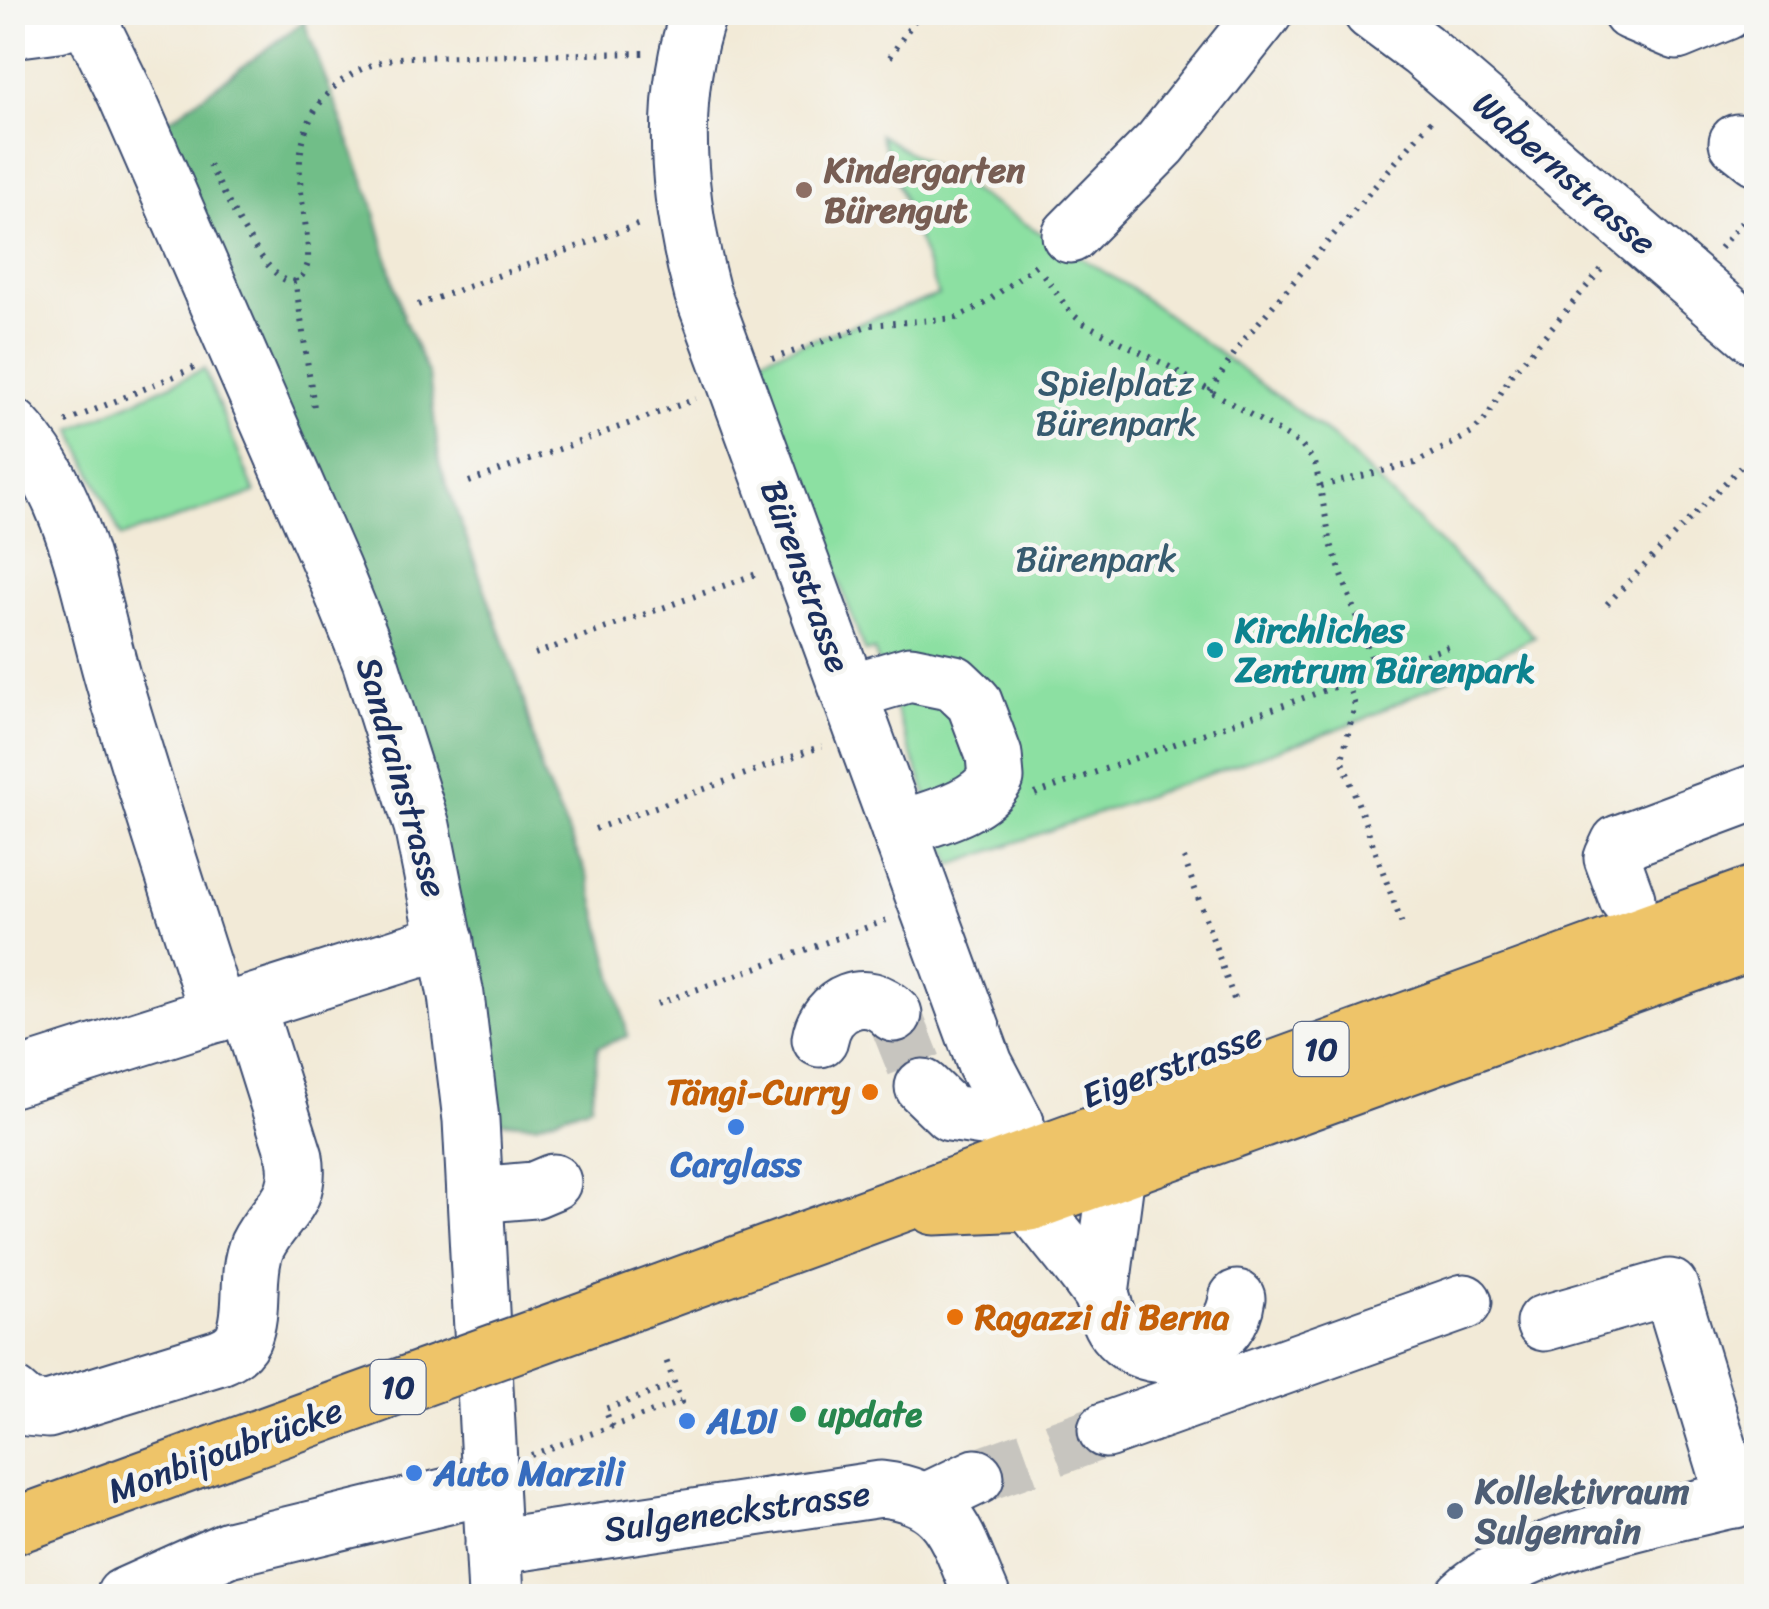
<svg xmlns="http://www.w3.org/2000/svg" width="1769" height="1609" font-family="Sriracha,sans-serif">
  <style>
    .green { fill: #8ce0a2; stroke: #548880; stroke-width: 2.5 }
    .forest { fill: #71be88; stroke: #467673; stroke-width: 2.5 }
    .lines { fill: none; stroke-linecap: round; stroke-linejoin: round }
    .minor-tunnel { stroke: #c7c5bf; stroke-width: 55; stroke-dasharray: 55 28; stroke-linecap: butt }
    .minor-casing { stroke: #3b4b70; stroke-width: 59 }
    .major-casing { stroke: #3b4b70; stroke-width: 59 }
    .path { stroke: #3b4b70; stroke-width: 6; stroke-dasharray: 2.5 8; stroke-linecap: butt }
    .minor { stroke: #fff; stroke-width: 55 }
    .major { stroke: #eec469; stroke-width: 55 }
    .major-bridge-casing { stroke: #3b4b70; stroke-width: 59; stroke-linecap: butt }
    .major-bridge { stroke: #eec469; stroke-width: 55 }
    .education-dot { fill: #8d6e63; stroke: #f6f6f2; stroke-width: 4 }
    .culture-dot { fill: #0f9aa8; stroke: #f6f6f2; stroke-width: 4 }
    .food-dot { fill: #e8710a; stroke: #f6f6f2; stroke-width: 4 }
    .shop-dot { fill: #3f7fe0; stroke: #f6f6f2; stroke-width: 4 }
    .leisure-dot { fill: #2e9e5b; stroke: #f6f6f2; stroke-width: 4 }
    .service-dot { fill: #5c6f8a; stroke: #f6f6f2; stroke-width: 4 }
    .labels { text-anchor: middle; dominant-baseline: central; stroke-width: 9; stroke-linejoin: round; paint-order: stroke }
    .shield { fill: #f6f6f2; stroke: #5d6b8a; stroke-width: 2.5 }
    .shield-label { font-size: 32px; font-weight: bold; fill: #1b2f5e }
    .education-label { font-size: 35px; font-weight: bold; fill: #785e54; stroke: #f6f6f2; text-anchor: start }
    .street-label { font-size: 35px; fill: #1b2f5e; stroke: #f6f6f2 }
    .park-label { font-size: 35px; fill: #375b6f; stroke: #f6f6f2 }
    .culture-label { font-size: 35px; font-weight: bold; fill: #0d838f; stroke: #f6f6f2; text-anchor: start }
    .food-label { font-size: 35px; font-weight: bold; fill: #c56008; stroke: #f6f6f2; text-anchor: end }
    .shop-label { font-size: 35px; font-weight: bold; fill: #366cbe; stroke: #f6f6f2; text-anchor: start }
    .leisure-label { font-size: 35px; font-weight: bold; fill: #27864d; stroke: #f6f6f2; text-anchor: start }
    .service-label { font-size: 35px; font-weight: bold; fill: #4e5e75; stroke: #f6f6f2; text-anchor: start }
  </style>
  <rect width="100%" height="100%" fill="#f6f6f2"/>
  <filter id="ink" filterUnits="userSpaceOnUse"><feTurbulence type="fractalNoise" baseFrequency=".01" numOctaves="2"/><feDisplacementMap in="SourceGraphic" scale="20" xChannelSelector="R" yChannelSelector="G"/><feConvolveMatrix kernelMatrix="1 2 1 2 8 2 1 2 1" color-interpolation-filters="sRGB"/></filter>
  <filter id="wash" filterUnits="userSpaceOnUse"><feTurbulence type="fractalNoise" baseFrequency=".0048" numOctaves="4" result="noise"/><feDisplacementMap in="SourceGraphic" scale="40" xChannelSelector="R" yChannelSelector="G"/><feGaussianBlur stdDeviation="2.25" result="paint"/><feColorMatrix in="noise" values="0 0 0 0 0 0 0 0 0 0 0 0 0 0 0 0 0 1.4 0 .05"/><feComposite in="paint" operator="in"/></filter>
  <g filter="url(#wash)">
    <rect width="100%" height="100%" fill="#f2ead7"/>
    <!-- green -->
    <g class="green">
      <path d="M 880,135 L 1129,287 L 1334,438 L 1535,637 L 1362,720 L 952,865 L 874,650 L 865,652 L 758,359 L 938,295 Z"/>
      <path d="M 204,369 L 255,493 L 121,537 L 72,429 Z"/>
    </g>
    <!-- forest -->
    <path class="forest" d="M 304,22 L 372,201 L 404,319 L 429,376 L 440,466 L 520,686 L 542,773 L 589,879 L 628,1036 L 598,1047 L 591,1105 L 536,1124 L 475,1120 L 443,899 L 144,128 L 175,116 Z"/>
  </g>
  <g filter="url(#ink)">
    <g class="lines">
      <!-- minor-tunnel -->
      <g class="minor-tunnel">
        <path d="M 894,1014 L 923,1087"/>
        <path d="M 976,1477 L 1106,1430"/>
      </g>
      <!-- minor casing -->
      <g class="minor-casing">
        <g id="minor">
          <path d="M 85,12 L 125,93 L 333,570 L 370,661 L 422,826 L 456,995 L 471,1120 L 496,1596"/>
          <path d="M 699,12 C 667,103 678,202 702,292 L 985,1064 L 1016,1123"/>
          <path d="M 1371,12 L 1422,50 L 1756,337"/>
          <path d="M 1630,12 L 1677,32 L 1726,12"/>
          <path d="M 12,30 L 58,24 L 86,14"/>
          <path d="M 1737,142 L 1756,157"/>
          <path d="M 1070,235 L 1161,143 L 1265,12"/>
          <path d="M 12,426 C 80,498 89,603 117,693 C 149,800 184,907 218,1014"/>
          <path d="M 849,692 L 910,674 L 954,683 L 974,702 L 994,755 L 996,778 C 979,808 930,818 899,829"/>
          <path d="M 1627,899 L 1612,858 L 1619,843 L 1756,792"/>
          <path d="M 820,1039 C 826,1003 867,985 894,1014"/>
          <path d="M 12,1079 L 446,941"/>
          <path d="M 923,1087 L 950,1113 L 1016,1123"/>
          <path d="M 475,1195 L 534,1190 L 553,1182"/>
          <path d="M 1030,1203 C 1052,1232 1077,1260 1098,1290 C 1105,1300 1105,1315 1112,1326 C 1130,1356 1172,1363 1202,1346 C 1222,1334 1234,1321 1237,1298"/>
          <path d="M 1101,1294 L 1117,1173"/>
          <path d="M 1544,1323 L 1670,1287 L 1735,1500"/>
          <path d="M 12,1395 L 27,1408 L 48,1410 L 220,1357 C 230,1353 238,1348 243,1338 C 255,1310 245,1274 257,1246 C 274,1211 303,1203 295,1157 L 247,1005"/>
          <path d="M 1106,1430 L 1464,1302"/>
          <path d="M 928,1500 L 976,1477"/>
          <path d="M 493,1547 L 881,1489 C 953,1497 956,1538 982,1596"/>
          <path d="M 124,1596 L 229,1549 L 489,1486"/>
          <path d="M 1463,1596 C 1523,1540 1675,1515 1756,1494"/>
        </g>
      </g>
      <!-- major casing -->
      <g class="major-casing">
        <g id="major">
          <path d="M 934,1207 L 1030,1203 L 1756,941"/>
          <path d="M 606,1312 L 1756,893"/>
          <path d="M 12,1527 L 191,1462"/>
        </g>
      </g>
      <!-- path -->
      <g class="path">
        <path d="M 890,57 L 920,12"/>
        <path d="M 209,165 C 218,178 286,334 308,263 C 309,234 301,205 300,177 C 296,108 343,62 409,57 L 646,53"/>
        <path d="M 1720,248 L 1756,205"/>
        <path d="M 295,279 L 314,407"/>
        <path d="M 418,305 L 642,223"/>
        <path d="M 772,359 L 870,325 L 957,318 L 984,304 L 1037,264"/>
        <path d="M 1210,391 L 1242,342 L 1434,117"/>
        <path d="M 66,422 L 198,366"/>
        <path d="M 469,482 L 696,399"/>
        <path d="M 1321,486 L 1415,463 L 1472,433 L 1487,417 L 1511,375 L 1606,264"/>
        <path d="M 1607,604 L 1756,451"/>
        <path d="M 535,654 L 759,573"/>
        <path d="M 1376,672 L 1451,646"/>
        <path d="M 1347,682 L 1355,705 L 1342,759 L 1404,930"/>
        <path d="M 1035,794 L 1376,672 L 1331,544 L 1315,462 L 1300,444 L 1168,366 L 1083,323 L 1070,312 L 1040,270"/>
        <path d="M 595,829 L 822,746"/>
        <path d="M 1184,858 L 1235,1002"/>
        <path d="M 657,1004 L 887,920"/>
        <path d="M 612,1427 L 605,1409 L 675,1385"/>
        <path d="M 531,1455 L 681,1402 L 664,1354"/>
      </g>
      <!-- minor -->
      <use href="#minor" class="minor"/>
      <!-- major -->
      <use href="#major" class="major"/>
      <!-- major-bridge casing -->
      <g class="major-bridge-casing">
        <path id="major-bridge" d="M 191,1462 L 606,1312"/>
      </g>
      <!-- major-bridge -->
      <use href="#major-bridge" class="major-bridge"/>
    </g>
  </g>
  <!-- markers -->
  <circle class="education-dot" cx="804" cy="190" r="10"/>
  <circle class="culture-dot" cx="1215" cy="650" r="10"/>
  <g class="food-dot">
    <circle cx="870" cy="1092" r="10"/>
    <circle cx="955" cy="1317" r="10"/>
  </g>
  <g class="shop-dot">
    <circle cx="736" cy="1127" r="10"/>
    <circle cx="687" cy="1421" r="10"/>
    <circle cx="414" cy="1473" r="10"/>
  </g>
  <circle class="leisure-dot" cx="798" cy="1414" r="10"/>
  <circle class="service-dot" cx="1455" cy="1511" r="10"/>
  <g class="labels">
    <!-- shield labels -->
    <g class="shield">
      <rect x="1293.5" y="1022" width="55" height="54" rx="8"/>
      <rect x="370.5" y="1360" width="55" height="54" rx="8"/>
    </g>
    <g class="shield-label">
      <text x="1321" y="1049">10</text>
      <text x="398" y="1387">10</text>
    </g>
    <!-- education labels -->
    <g class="education-label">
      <text x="824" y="170">Kindergarten<tspan x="824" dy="40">Bürengut</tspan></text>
    </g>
    <!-- street labels -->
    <g class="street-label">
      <text transform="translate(1565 173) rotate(41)">Wabernstrasse</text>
      <text transform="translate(806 576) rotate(70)">Bürenstrasse</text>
      <text transform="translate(402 777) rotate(74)">Sandrainstrasse</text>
      <text transform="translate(1172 1065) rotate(-20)">Eigerstrasse</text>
      <text transform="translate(225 1450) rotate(-20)">Monbijoubrücke</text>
      <text transform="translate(737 1511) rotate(-8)">Sulgeneckstrasse</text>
    </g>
    <!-- park labels -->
    <g class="park-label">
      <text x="1116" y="383">Spielplatz<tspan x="1116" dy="40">Bürenpark</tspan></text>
      <text x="1096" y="559">Bürenpark</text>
    </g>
    <!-- culture labels -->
    <g class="culture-label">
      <text x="1235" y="630">Kirchliches<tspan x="1235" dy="40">Zentrum Bürenpark</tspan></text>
    </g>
    <!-- food labels -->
    <g class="food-label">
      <text x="850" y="1092">Tängi-Curry</text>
      <text x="975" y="1317" text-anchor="start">Ragazzi di Berna</text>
    </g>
    <!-- shop labels -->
    <g class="shop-label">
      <text x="736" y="1164" text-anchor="middle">Carglass</text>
      <text x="707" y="1421">ALDI</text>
      <text x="434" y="1473">Auto Marzili</text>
    </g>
    <!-- leisure labels -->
    <g class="leisure-label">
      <text x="818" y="1414">update</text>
    </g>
    <!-- service labels -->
    <g class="service-label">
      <text x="1475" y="1491">Kollektivraum<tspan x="1475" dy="40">Sulgenrain</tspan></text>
    </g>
  </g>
  <!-- margin -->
  <rect width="1769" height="1609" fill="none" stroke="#f6f6f2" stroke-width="50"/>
</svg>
